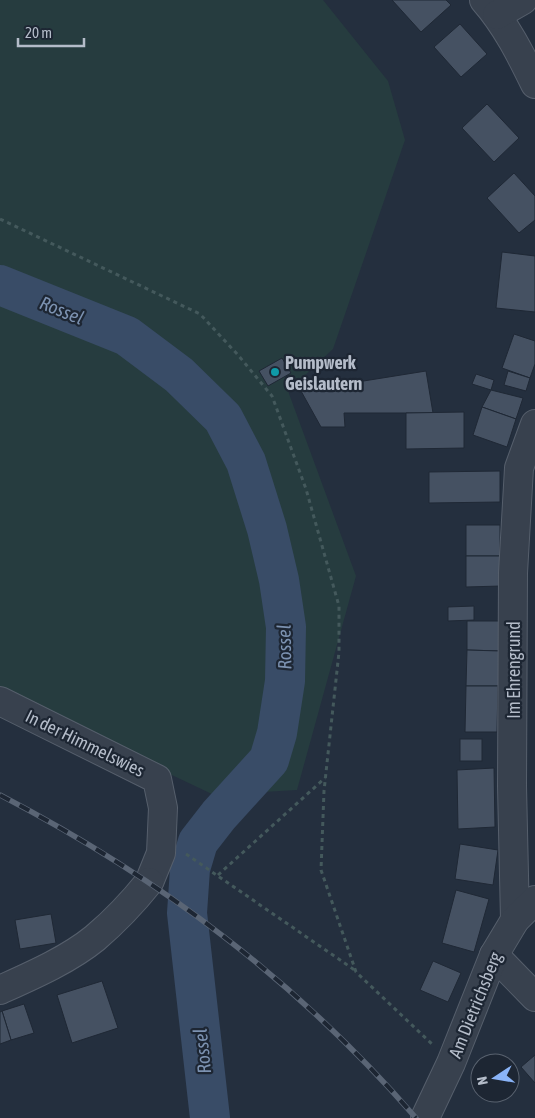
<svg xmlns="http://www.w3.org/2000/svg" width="535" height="1118" font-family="'Asap Condensed',sans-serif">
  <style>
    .green { fill: #263c3f }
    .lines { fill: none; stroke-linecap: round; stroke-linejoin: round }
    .river { stroke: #394c67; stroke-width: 40 }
    .building { fill: #455162; stroke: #1f2835 }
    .minor-casing { stroke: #565f6c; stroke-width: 30 }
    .path { stroke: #44595c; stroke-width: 3; stroke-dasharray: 4 4; stroke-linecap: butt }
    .minor { stroke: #38414e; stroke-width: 28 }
    .rail-casing { stroke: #5a6575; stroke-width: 5.5 }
    .rail { stroke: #1d2633; stroke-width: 4; stroke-dasharray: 11; stroke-linecap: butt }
    .culture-dot { fill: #0f9aa8; stroke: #1d2633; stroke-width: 2 }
    .labels { text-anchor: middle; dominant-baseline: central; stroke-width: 4.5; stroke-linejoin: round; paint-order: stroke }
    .poi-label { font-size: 18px; font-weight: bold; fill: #b4bcc9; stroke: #1d2633; text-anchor: start }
    .street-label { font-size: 18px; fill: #b4bcc9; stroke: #1d2633 }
    .water-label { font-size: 19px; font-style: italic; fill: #7c92b1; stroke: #1d2633 }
  </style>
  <rect width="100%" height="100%" fill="#242f3e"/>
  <!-- green -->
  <path class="green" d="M 0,0 L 323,0 L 388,81 L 405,140 L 333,349 L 288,391 L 356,576 L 297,790 L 214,795 L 39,712 L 0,691 Z"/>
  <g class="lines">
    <!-- river -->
    <path class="river" d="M 0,285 L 127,336 L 179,375 L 223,418 L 246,462 L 267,529 L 279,580 L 286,627 L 285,681 L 277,733 L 269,760 L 219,815 L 198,842 L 190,869 L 187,913 L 210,1118"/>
  </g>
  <!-- building -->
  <g class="building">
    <path d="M 392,0 L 446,0 L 451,5 L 421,32 Z"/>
    <path d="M 460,24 L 487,54 L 461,77 L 434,47 Z"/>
    <path d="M 487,104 L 519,138 L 494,162 L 462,128 Z"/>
    <path d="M 514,173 L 535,196 L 535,220 L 519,233 L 487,198 Z"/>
    <path d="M 502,252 L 535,256 L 535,312 L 496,308 Z"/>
    <path d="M 514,334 L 535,341 L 535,364 L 530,378 L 502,368 Z"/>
    <path d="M 282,358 L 291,373 L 268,386 L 259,371 Z"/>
    <path d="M 426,371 L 433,413 L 344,413 L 345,427 L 321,427 L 301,391 Z"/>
    <path d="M 508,371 L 530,378 L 526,391 L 504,385 Z"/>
    <path d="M 476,374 L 494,380 L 491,390 L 472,384 Z"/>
    <path d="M 491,390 L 523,398 L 516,419 L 482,407 Z"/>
    <path d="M 482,407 L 516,419 L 507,447 L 473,435 Z"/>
    <path d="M 464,412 L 464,448 L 406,449 L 406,413 Z"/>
    <path d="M 500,471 L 500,502 L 429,503 L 429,472 Z"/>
    <rect x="466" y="525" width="34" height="31"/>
    <path d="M 466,556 L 500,556 L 501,586 L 466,587 Z"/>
    <path d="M 474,606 L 474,620 L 448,621 L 448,607 Z"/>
    <path d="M 467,621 L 500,621 L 500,651 L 467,650 Z"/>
    <path d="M 467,650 L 500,651 L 499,686 L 466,686 Z"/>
    <path d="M 466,686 L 498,686 L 497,732 L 465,732 Z"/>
    <rect x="460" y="739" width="22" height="22"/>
    <path d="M 494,768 L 495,827 L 458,829 L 457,770 Z"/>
    <path d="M 460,844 L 498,850 L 493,885 L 455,879 Z"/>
    <path d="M 456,890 L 489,899 L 474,952 L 442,943 Z"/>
    <path d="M 51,914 L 56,943 L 20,949 L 15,920 Z"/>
    <path d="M 433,961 L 461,973 L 448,1002 L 420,990 Z"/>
    <path d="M 102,981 L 118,1028 L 72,1043 L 57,995 Z"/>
    <path d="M 24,1004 L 34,1033 L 11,1040 L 2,1011 Z"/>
    <path d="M 2,1011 L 11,1040 L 0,1044 L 0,1012 Z"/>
    <path d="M 535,1055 L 535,1083 L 521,1067 Z"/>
  </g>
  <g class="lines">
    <!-- minor casing -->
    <g class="minor-casing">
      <g id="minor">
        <path d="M 484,0 C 506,25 521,55 535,84"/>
        <path d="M 497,15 L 523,0"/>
        <path d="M 0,701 L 157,779 L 163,808 L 161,853 L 150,880"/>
        <path d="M 515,920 L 512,786 L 513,573 L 519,468 L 535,424"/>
        <path d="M 494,955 L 535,997"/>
        <path d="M 0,990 C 31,976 68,960 95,938 C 115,921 133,902 149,882"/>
        <path d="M 425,1118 L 451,1063 L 494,955 L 515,920 L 535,900"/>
      </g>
    </g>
    <!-- path -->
    <g class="path">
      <path d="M 0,219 L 200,314 L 238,355 L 272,396 L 306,489 L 339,606 L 339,652 L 324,791 L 321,870 L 356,972 L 433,1045"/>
      <path d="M 186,854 L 356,971"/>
      <path d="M 218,875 L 325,778"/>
    </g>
    <!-- minor -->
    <use href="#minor" class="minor"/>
    <!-- rail casing -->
    <g class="rail-casing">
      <path id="rail" d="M 0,795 C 161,879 297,981 416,1118"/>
    </g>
    <!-- rail -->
    <use href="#rail" class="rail"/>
  </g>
  <!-- markers -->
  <circle class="culture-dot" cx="275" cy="372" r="5"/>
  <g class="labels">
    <!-- poi labels -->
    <g class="poi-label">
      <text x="285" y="362">Pumpwerk<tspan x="285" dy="21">Geislautern</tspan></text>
    </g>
    <!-- street labels -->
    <g class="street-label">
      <text transform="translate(513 670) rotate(-90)">Im Ehrengrund</text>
      <text transform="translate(85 743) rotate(26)">In der Himmelswies</text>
      <text transform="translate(475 1005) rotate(-68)">Am Dietrichsberg</text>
    </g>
    <!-- water labels -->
    <g class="water-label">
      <text transform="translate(62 310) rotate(22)">Rossel</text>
      <text transform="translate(284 647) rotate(-91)">Rossel</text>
      <text transform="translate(202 1051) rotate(-96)">Rossel</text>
    </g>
  </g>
  <!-- north arrow -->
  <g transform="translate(495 1078) rotate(258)"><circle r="24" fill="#1d2633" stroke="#59626f"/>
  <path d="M0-4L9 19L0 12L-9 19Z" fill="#8ab4f8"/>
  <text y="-8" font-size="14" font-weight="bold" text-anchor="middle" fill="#b4bcc9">N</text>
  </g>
  <!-- scale -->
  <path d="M18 38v8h66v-8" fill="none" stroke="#b4bcc9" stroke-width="2.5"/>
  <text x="25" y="38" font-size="15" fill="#b4bcc9" stroke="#1d2633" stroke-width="4" paint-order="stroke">20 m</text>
</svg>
